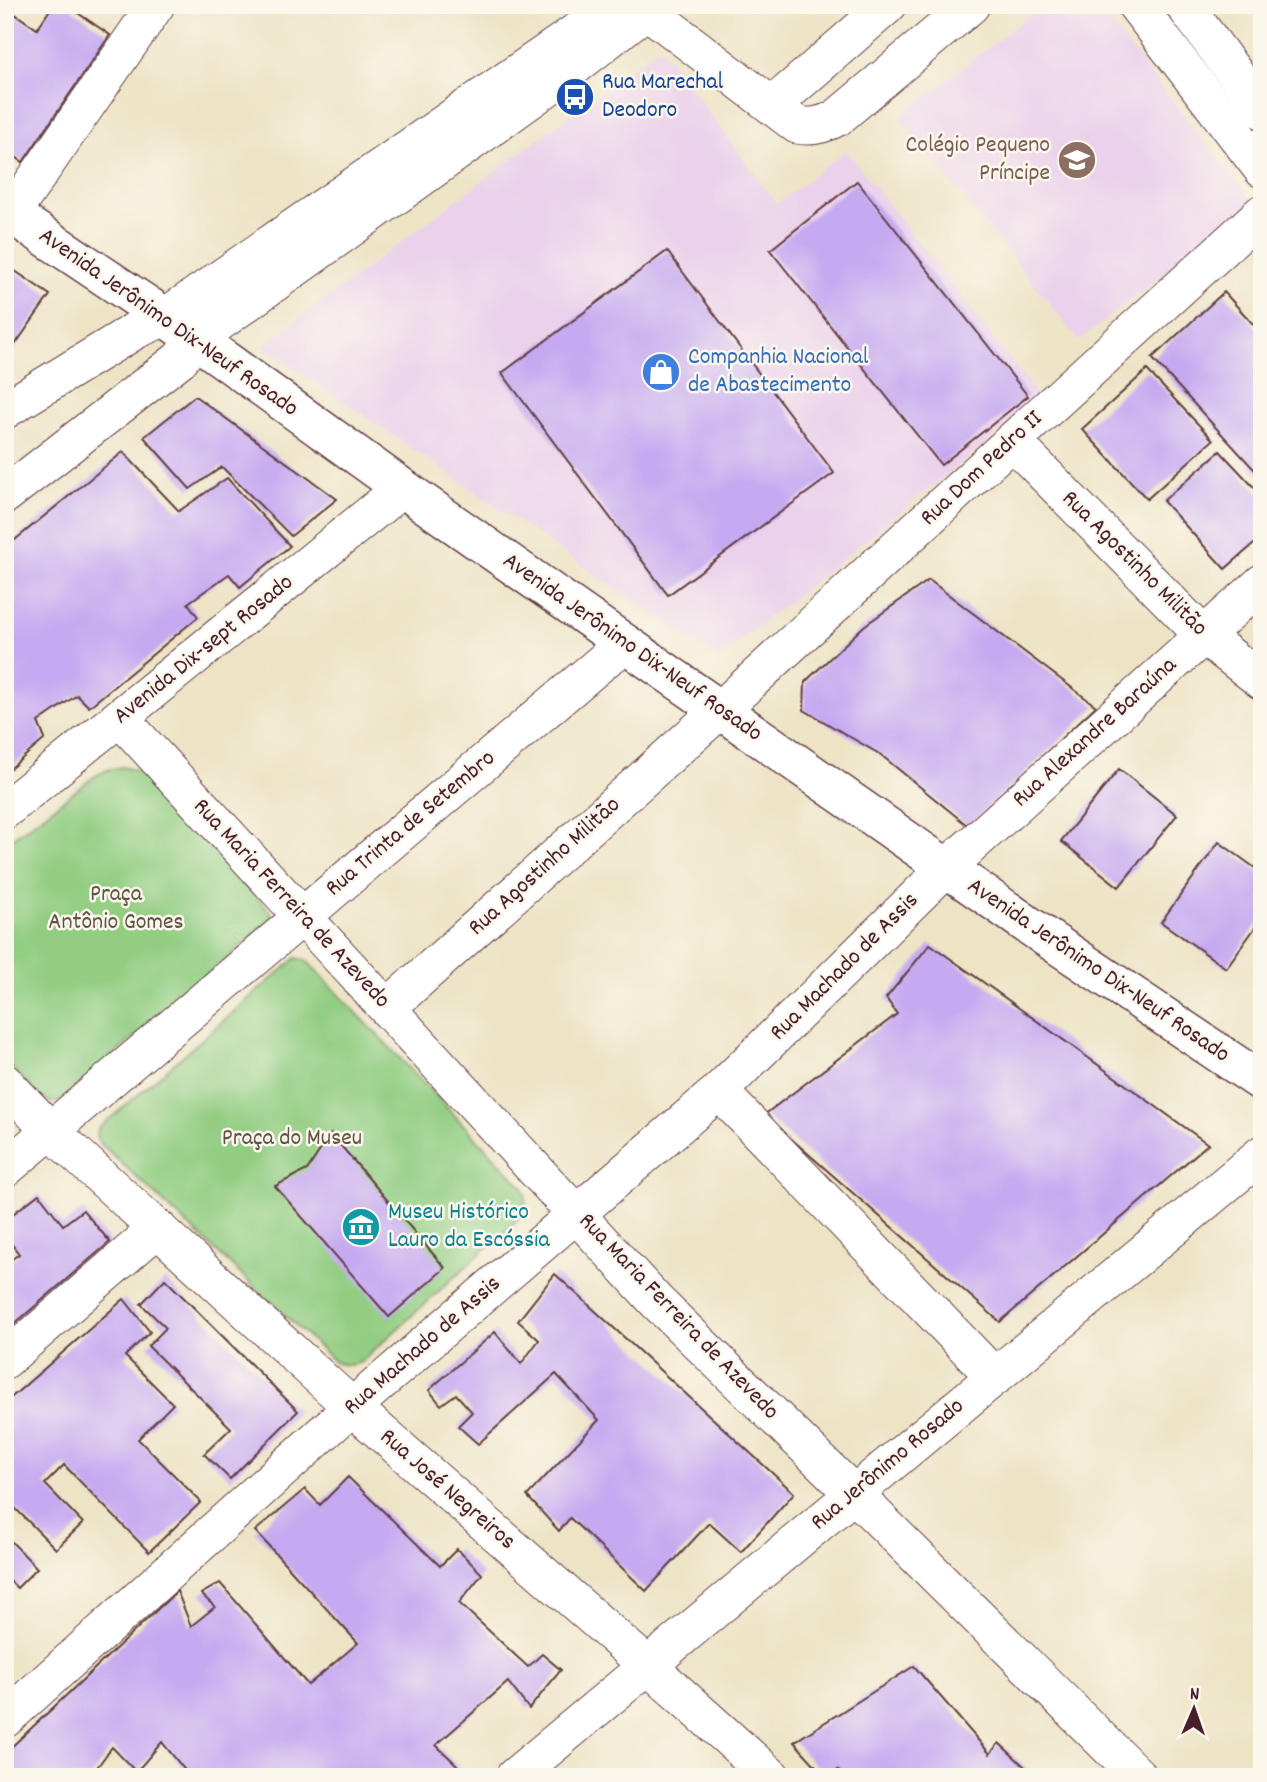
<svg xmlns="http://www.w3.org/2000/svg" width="1267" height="1782" font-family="Dekko,sans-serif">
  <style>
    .built { fill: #ebd1eb }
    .green { fill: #92cd82; stroke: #6e7656; stroke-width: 2 }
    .building { fill: #c6aaf1 }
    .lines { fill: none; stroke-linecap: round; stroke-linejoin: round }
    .minor-casing { stroke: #623d42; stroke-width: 39 }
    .secondary-casing { stroke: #623d42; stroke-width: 41 }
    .minor { stroke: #fff; stroke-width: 37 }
    .secondary { stroke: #fff; stroke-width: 38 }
    .labels { text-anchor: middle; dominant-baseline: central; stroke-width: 5; stroke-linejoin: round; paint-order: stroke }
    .transit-label { font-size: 24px; fill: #164399; stroke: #fbf7ec; text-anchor: start }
    .education-label { font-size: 24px; fill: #785e54; stroke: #fbf7ec; text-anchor: end }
    .street-label { font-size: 24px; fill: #4a1f2b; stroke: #fbf7ec }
    .shop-label { font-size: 24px; fill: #366cbe; stroke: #fbf7ec; text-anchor: start }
    .park-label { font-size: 24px; fill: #605345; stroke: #fbf7ec }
    .culture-label { font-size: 24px; fill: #0d838f; stroke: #fbf7ec; text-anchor: start }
  </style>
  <rect width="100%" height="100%" fill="#fbf7ec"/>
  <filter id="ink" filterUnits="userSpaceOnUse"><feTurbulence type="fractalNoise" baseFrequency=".0143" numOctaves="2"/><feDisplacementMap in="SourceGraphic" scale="14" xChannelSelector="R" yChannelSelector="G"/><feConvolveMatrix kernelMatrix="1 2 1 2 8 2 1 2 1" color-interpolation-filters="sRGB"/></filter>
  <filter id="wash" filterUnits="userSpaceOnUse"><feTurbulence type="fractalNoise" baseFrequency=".00686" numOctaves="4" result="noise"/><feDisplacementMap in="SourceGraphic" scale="28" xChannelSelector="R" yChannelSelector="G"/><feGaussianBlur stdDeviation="1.57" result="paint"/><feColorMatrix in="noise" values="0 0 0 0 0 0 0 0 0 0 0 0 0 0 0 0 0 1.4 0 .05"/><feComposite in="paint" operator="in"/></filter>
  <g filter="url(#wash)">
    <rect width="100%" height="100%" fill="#ede4c6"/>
    <!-- built -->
    <g class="built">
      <path d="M 1042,5 L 1096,5 L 1254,203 L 1079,341 L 900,117 Z"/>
      <path d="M 660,47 L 777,204 L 846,150 L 1041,399 L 718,659 L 263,346 Z"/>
    </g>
    <!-- green -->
    <g class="green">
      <path d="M 122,767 L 138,771 L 270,911 L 272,919 L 59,1102 L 49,1102 L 39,1096 L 5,1061 L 5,844 L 95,776 L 107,770 Z"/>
      <path d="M 296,958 L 301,959 L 307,961 L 523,1187 C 529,1201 525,1207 518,1219 L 361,1362 C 353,1366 344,1366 335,1362 L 101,1144 L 96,1137 L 98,1129 Z"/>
    </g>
    <g id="blocks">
      <!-- building -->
      <g class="building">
        <path d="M 53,5 L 66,5 L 110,35 L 23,162 L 5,150 L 5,7 L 37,29 Z"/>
        <path d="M 857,181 L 1028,396 L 941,465 L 770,250 Z"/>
        <path d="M 667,251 L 834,473 L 668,595 L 502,373 Z"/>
        <path d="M 5,264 L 50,295 L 5,359 Z"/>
        <path d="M 1224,292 L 1262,334 L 1262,478 L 1152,358 Z"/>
        <path d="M 1147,370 L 1213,440 L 1147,499 L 1082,429 Z"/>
        <path d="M 195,396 L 337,499 L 291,536 L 222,467 L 190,489 L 144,437 Z"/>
        <path d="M 1220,451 L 1262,496 L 1262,537 L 1225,569 L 1163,501 Z"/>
        <path d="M 123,452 L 179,511 L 227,478 L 290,546 L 240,587 L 229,574 L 188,603 L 198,617 L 89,707 L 77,695 L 38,722 L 45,739 L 5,773 L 5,621 L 7,619 L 5,617 L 5,548 Z"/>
        <path d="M 929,580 L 1096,706 L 968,826 L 881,755 L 804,710 L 805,682 L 864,626 Z"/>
        <path d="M 1119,769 L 1177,815 L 1119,887 L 1061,841 Z"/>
        <path d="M 1219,842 L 1262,873 L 1262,918 L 1226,968 L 1161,922 Z"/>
        <path d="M 930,944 L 1208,1144 L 1000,1322 L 764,1115 L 897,1014 L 886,998 Z"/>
        <path d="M 331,1134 L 445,1268 L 389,1317 L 275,1186 L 307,1170 Z"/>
        <path d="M 39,1194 L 63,1225 L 83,1210 L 110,1242 L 5,1332 L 5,1264 L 19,1254 L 5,1235 L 5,1220 Z"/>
        <path d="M 555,1274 L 794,1493 L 741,1552 L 709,1523 L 646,1591 L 570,1518 L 559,1531 L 527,1496 L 599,1420 L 556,1374 L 478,1444 L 458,1426 L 472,1412 L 456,1394 L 441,1405 L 429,1390 L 495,1332 L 521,1364 L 539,1340 L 518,1321 Z"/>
        <path d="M 165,1279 L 298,1411 L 230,1479 L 204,1454 L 231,1428 L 148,1346 L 166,1328 L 141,1304 Z"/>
        <path d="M 124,1299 L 150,1332 L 125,1356 L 173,1404 L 138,1439 L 201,1502 L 149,1552 L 64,1465 L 45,1484 L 83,1523 L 56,1549 L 5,1498 L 5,1403 Z"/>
        <path d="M 348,1477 L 440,1566 L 457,1549 L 482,1574 L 459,1603 L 528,1667 L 542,1654 L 561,1670 L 529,1709 L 508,1682 L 436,1745 L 458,1766 L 445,1777 L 186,1777 L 188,1774 L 162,1742 L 136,1772 L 112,1747 L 90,1777 L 5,1777 L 5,1753 L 177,1591 L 191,1626 L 215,1607 L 201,1594 L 220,1583 L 308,1685 L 358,1643 L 255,1531 L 305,1489 L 320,1505 Z"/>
        <path d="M 5,1535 L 37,1568 L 17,1588 L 5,1576 Z"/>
        <path d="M 914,1666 L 990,1754 L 999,1743 L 1036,1777 L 843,1777 L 838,1770 L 833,1777 L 826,1777 L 794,1742 Z"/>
      </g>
    </g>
  </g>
  <g filter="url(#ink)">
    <use href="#blocks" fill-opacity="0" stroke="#623d42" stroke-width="2"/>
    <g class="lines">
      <!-- minor casing -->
      <g class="minor-casing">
        <g id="minor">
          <path d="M 640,5 L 797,125 C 812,128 824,125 838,117 L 971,5"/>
          <path d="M 1136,5 L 1262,169"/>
          <path d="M 1184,5 L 1262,110"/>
          <path d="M 773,105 L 888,5"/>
          <path d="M 5,223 L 156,5"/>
          <path d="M 5,410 L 136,330 L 165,317 L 615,5"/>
          <path d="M 1012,441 L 1203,635 L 1262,681"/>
          <path d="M 5,495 L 180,359 L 195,340 L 555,82 L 653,5"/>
          <path d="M 120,718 L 656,1301 L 854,1494 L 1139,1777"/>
          <path d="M 5,810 L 384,503 L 401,487"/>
          <path d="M 387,1008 L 720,710 L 1012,441 L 1262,213"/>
          <path d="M 5,1083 L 51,1131 L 352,1407 L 647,1665 L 772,1777"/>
          <path d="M 719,1091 L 995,1377"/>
          <path d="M 5,1169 L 607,658 L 626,644"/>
          <path d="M 5,1360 L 158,1228"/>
          <path d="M 5,1719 L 352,1407 L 719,1091 L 946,868 L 1262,583"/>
          <path d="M 514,1777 L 1262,1154"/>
        </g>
      </g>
      <!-- secondary casing -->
      <g class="secondary-casing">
        <path id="secondary" d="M 5,210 L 165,317 L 401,487 L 1044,936 L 1262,1082"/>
      </g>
      <!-- minor -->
      <use href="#minor" class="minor"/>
      <!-- secondary -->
      <use href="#secondary" class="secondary"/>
    </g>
  </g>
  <!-- icons -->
  <defs>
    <g id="bus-disc" transform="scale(2.0125)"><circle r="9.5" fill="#1a4fb4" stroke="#fbf7ec"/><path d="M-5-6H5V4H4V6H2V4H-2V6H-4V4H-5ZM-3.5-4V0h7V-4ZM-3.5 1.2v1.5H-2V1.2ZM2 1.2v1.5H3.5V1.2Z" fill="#fff"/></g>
    <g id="school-disc" transform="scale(2.0125)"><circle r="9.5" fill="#8d6e63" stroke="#fbf7ec"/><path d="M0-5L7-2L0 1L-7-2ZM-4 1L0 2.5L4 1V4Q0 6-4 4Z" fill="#fff"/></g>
    <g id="shop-disc" transform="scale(2.0125)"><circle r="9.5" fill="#3f7fe0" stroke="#fbf7ec"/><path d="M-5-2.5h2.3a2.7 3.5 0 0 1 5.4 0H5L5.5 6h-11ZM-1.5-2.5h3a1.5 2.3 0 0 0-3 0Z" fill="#fff"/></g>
    <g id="museum-disc" transform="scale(2.0125)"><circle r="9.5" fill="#0f9aa8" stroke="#fbf7ec"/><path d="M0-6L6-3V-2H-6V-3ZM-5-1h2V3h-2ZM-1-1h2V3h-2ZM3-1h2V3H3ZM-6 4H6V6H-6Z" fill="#fff"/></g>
  </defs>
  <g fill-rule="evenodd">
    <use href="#bus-disc" x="575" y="97"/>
    <use href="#school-disc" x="1077" y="160"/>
    <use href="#shop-disc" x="661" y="372"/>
    <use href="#museum-disc" x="361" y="1227"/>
  </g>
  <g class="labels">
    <!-- transit labels -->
    <g class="transit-label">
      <text x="602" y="83">Rua Marechal<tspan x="602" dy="28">Deodoro</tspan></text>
    </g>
    <!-- education labels -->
    <g class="education-label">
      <text x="1050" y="146">Colégio Pequeno<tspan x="1050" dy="28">Príncipe</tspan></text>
    </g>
    <!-- street labels -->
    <g class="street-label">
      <text transform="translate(168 323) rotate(35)">Avenida Jerônimo Dix-Neuf Rosado</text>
      <text transform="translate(982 469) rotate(-43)">Rua Dom Pedro II</text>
      <text transform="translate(1134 564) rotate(45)">Rua Agostinho Militão</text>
      <text transform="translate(632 648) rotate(35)">Avenida Jerônimo Dix-Neuf Rosado</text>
      <text transform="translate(204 650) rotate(-39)">Avenida Dix-sept Rosado</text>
      <text transform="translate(1095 733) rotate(-42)">Rua Alexandre Baraúna</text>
      <text transform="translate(411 824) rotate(-40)">Rua Trinta de Setembro</text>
      <text transform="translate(545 867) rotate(-42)">Rua Agostinho Militão</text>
      <text transform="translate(291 904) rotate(47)">Rua Maria Ferreira de Azevedo</text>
      <text transform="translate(845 967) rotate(-45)">Rua Machado de Assis</text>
      <text transform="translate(1098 971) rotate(34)">Avenida Jerônimo Dix-Neuf Rosado</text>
      <text transform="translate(678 1317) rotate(46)">Rua Maria Ferreira de Azevedo</text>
      <text transform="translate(423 1346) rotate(-41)">Rua Machado de Assis</text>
      <text transform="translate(888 1465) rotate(-40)">Rua Jerônimo Rosado</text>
      <text transform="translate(447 1490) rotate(41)">Rua José Negreiros</text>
    </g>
    <!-- shop labels -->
    <g class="shop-label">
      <text x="688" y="358">Companhia Nacional<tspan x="688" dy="28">de Abastecimento</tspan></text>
    </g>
    <!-- park labels -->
    <g class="park-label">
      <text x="116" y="895">Praça<tspan x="116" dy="28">Antônio Gomes</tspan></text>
      <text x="292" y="1139">Praça do Museu</text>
    </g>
    <!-- culture labels -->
    <g class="culture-label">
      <text x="388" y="1213">Museu Histórico<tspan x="388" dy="28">Lauro da Escóssia</tspan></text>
    </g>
  </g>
  <!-- margin -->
  <rect width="1267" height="1782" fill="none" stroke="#fbf7ec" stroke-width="28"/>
  <!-- north arrow -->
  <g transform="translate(1194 1709) rotate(2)" stroke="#fbf7ec" stroke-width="5" paint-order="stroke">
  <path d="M0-5L12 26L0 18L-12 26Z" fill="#4a1f2b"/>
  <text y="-10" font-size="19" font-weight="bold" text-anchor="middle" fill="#4a1f2b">N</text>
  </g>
</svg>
